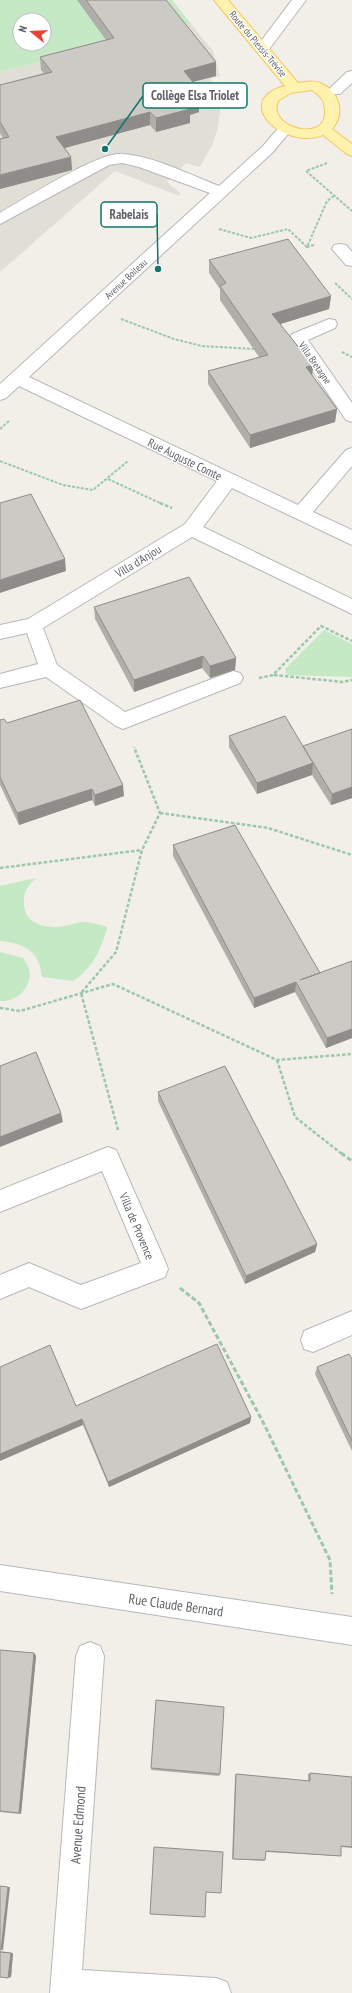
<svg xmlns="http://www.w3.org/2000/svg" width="352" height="1993" font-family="'PT Sans Narrow',sans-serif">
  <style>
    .education { fill: #e1ded6 }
    .green { fill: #c5e8c5; fill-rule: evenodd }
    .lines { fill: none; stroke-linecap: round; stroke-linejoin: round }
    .minor-casing { stroke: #b5b8bc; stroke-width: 2 }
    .major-casing { stroke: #f2c960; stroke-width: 2 }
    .path-far2 { stroke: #9cc7a9; stroke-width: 2; stroke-dasharray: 3 1.5; stroke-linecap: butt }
    .path-far1 { stroke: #9cc7a9; stroke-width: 2.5; stroke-dasharray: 3.5 2; stroke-linecap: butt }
    .path { stroke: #9cc7a9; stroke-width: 3; stroke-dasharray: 5 2.5; stroke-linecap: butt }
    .minor { fill: #fff; fill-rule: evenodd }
    .major { fill: #fff2af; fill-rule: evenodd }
    .wall { fill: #afaea9 }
    .shaded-wall { fill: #8f8d8a }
    .building { fill: #cccac5; stroke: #8f8d8a }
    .labels { text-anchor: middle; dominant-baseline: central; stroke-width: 3; stroke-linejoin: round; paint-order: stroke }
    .far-street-label { font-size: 10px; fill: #5f6368; stroke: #fff }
    .street-label { font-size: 12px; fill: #5f6368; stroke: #fff }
    .near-street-label { font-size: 14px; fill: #5f6368; stroke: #fff }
    .leader { fill: none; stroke: #0f766e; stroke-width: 1.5 }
    .callout-dot { fill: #0f766e; stroke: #fff; stroke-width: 1.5 }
    .callout { fill: #fff; stroke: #0f766e; stroke-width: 1.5 }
    .callout-label { font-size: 13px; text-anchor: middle; font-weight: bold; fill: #5f6368 }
  </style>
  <rect width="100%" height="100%" fill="#f1efe8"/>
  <!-- education -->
  <path class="education" d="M 191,24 L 213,51 L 220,76 L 210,79 L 221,92 L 212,94 L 221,105 L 218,127 L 213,143 L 200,167 L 186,163 L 167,182 L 180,193 L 179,196 L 115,171 L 0,272 L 0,72 Z"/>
  <!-- green -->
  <g class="green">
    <path d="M 0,0 L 172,0 L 191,24 L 0,72 ZM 20,20 L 44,20 L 44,44 L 20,44 Z"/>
    <path d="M 324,630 L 352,644 L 352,677 L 287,675 L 285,669 Z"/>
    <path d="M 36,878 C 27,886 23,892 24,905 C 25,925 48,929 65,926 C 71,925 77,922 83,922 C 91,922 100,925 107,927 C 102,949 92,969 73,981 L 42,977 C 39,950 25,944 0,941 L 0,886 Z"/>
    <path d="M 0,952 L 23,958 C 25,961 28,965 29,969 C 34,986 16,1003 0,1001 Z"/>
  </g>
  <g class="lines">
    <!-- minor casing -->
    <g class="minor-casing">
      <g id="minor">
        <path d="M 292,0 L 306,0 L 267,52 L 257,52 L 255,49 Z"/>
        <path d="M 352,71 L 352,83 L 340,94 L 330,94 L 328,91 L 330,88 L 347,72 Z"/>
        <path d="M 285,125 L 290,126 L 292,129 L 273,152 L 29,377 L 298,505 L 346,450 L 352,448 L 352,466 L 313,512 L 352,530 L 352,545 L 232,488 L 203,527 L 352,599 L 352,614 L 192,537 L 43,628 L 57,665 L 125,712 L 233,671 L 240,673 L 243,678 L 240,683 L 123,729 L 116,726 L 46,677 L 0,688 L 0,674 L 38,664 L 27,633 L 0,639 L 0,625 L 28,619 L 185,524 L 217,481 L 19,386 L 6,398 L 0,400 L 0,384 L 210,193 L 139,167 L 122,163 L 109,165 L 0,224 L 0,213 C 24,199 100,151 123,154 C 156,157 188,174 219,186 L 263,146 L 280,126 Z"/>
        <path d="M 340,244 L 346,245 L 352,252 L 352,266 L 346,265 L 332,249 L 334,245 Z"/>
        <path d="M 329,319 L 335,320 L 337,324 L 335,328 L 308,340 L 352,403 L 352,422 L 346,420 L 290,338 L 292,334 Z"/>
        <path d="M 108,1147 L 116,1150 L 165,1261 L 168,1269 L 165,1277 L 81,1309 L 29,1287 L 0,1299 L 0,1275 L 29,1263 L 81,1285 L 141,1263 L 102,1171 L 0,1212 L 0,1190 Z"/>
        <path d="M 352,1311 L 352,1335 L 313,1352 L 304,1349 L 301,1340 L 304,1331 Z"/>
        <path d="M 0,1565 L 352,1617 L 352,1645 L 0,1591 Z"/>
        <path d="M 90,1642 L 100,1646 L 104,1656 L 82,1970 L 216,1978 L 227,1982 L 231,1993 L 50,1993 L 76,1656 L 80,1646 Z"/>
      </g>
    </g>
    <!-- major casing -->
    <g class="major-casing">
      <path id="major" d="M 214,0 L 228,0 L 298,83 C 305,82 314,80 320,83 C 339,91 346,113 332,129 L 352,144 L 352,156 L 347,154 L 323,135 C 283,151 231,100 285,86 ZM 312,90 C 320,96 324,99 325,109 C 329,146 263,126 279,100 L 291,93 Z"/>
    </g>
    <!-- path-far2 -->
    <g class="path-far2">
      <path d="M 327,163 L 306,171 L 352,211"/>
      <path d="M 219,229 L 251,238 L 288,229 L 307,247"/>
      <path d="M 314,245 L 307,247 L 327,201 L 334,196"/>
      <path d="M 335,283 L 352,299"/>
      <path d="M 121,319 L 174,339 L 202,346 L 256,349"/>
      <path d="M 342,352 L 352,357"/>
      <path d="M 0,429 L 10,420"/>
      <path d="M 0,461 L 63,485 L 93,490 L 128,461"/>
      <path d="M 108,479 L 162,504"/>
    </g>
    <!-- path-far1 -->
    <g class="path-far1">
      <path d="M 160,503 L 172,508"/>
      <path d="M 274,675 L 343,682 L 352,680"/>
      <path d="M 259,678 L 273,675 L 321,626 L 352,641"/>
      <path d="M 160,813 L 268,828 L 352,855"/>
      <path d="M 0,868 L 142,850"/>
      <path d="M 0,1008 L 20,1011 L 113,984 L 277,1060 L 352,1054"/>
      <path d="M 277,1060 L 295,1117 L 342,1154"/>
      <path d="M 118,1130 L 81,993 L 116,952 L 142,850 L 160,813 L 134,747"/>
    </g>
    <!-- path -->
    <g class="path">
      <path d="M 341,1153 L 352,1161"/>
      <path d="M 180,1288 L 199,1303 L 263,1422 L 330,1560 L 332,1594"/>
    </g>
    <!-- minor -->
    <use href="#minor" class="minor"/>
    <!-- major -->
    <use href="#major" class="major"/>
  </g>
  <!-- wall -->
  <g class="wall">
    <path d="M 77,0 L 166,0 L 216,62 L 216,76 L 193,82 L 201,92 L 201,105 L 199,105 L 199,112 L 190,115 L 190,123 L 156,132 L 150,125 L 65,148 L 71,157 L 72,170 L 0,189 L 0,139 L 3,138 L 0,133 L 0,85 L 44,73 L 41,70 L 40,57 L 106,40 Z"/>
    <path d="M 209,260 L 331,296 L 329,309 L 280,324 L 313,365 L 312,375 L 337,409 L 335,422 L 250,448 L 208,384 L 208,371 L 259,357 L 220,300 L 220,289 L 209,273 Z"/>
    <path d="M 94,607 L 236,658 L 235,670 L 210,678 L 202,668 L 134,692 L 95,619 Z"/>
    <path d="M 0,720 L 7,723 L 124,796 L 95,806 L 92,800 L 19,825 L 0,785 Z"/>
    <path d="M 352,729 L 352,798 L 331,805 L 312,775 L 257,794 L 229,747 L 229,736 L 303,746 Z"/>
    <path d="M 173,845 L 320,973 L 352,961 L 352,1038 L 326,1048 L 295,992 L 254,1008 L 173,856 Z"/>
    <path d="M 158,1092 L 317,1244 L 315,1252 L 245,1284 L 158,1101 Z"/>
    <path d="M 352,1359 L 352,1451 L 315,1374 L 317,1367 Z"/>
    <path d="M 76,1406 L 251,1417 L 250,1423 L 109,1487 L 83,1425 Z"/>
    <path d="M 0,1650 L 34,1653 L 36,1656 L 21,1814 L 0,1812 Z"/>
    <path d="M 151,1768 L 220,1774 L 219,1776 L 151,1770 Z"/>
    <path d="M 310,1773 L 352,1777 L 352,1848 L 341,1847 L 341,1856 L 339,1856 L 266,1852 L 265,1860 L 264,1861 L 232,1859 L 235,1776 L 236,1774 L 308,1781 L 308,1774 Z"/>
    <path d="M 0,1951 L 13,1953 L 11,1977 L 0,1977 Z"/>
  </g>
  <!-- shaded-wall -->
  <g class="shaded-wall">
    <path d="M 216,62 L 216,76 L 184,84 L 184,71 Z"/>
    <path d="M 201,92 L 201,105 L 199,105 L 199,112 L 190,115 L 190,123 L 156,132 L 156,118 L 185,103 L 195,93 Z"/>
    <path d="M 150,112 L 150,125 L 57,150 L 56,137 Z"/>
    <path d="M 71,157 L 72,170 L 0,189 L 0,175 Z"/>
    <path d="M 331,296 L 329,309 L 271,327 L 272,314 Z"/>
    <path d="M 313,365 L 312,378 L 306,367 Z"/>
    <path d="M 337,409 L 335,422 L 250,448 L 250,435 Z"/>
    <path d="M 65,559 L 66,571 L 0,593 L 0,580 Z"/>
    <path d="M 203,656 L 202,668 L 134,692 L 134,680 Z"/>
    <path d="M 236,658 L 235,670 L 210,678 L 210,666 Z"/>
    <path d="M 313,763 L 312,775 L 257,794 L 257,783 Z"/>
    <path d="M 123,785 L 124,796 L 95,806 L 95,795 Z"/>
    <path d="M 352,787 L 352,798 L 331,805 L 332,794 Z"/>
    <path d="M 92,789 L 92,800 L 19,825 L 17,813 Z"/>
    <path d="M 296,982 L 295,992 L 254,1008 L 254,998 Z"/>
    <path d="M 352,1029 L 352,1038 L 326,1048 L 327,1038 Z"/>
    <path d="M 61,1113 L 63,1122 L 0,1147 L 0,1137 Z"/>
    <path d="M 317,1244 L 315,1252 L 245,1284 L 246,1276 Z"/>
    <path d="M 251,1417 L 250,1423 L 109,1487 L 108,1482 Z"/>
    <path d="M 82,1419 L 83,1425 L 0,1461 L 0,1454 Z"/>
    <path d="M 34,1653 L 36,1656 L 21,1814 L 19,1813 Z"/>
    <path d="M 8,1887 L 10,1887 L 3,1950 L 1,1950 Z"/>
    <path d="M 11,1953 L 13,1953 L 11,1977 L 8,1978 Z"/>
  </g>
  <!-- building -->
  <g class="building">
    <path d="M 86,0 L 166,0 L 216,62 L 184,71 L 201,92 L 195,93 L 199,99 L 185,103 L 190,109 L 156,118 L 150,112 L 56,137 L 71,157 L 0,175 L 0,139 L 9,137 L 0,122 L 0,85 L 52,72 L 40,57 L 114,38 Z"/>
    <path d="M 288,239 L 331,296 L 272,314 L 313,365 L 306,367 L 337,409 L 250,435 L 208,371 L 268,355 L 220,286 L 226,283 L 209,260 Z"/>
    <path d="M 31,494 L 65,559 L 0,580 L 0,503 Z"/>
    <path d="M 189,577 L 236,658 L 210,666 L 203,656 L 134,680 L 94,607 Z"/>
    <path d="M 80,700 L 123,785 L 95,795 L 92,789 L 17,813 L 0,777 L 0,720 L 4,719 L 7,723 Z"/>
    <path d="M 285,716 L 313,763 L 257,783 L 229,736 Z"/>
    <path d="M 352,729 L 352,787 L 332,794 L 303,746 Z"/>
    <path d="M 235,825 L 320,973 L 300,980 L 352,961 L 352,1029 L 327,1038 L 296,982 L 254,998 L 173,845 Z"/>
    <path d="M 36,1052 L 61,1113 L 0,1137 L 0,1066 Z"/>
    <path d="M 225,1066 L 317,1244 L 246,1276 L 158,1092 Z"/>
    <path d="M 217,1344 L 251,1417 L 108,1482 L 82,1419 L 0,1454 L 0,1367 L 50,1345 L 76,1406 Z"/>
    <path d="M 349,1354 L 352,1359 L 352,1441 L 317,1367 Z"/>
    <path d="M 0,1650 L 34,1653 L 19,1813 L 0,1811 Z"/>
    <path d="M 156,1700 L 224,1707 L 220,1774 L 151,1768 Z"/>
    <path d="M 310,1773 L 352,1777 L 352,1847 L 341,1846 L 341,1856 L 266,1851 L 265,1860 L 233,1859 L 236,1774 L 310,1781 Z"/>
    <path d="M 154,1847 L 223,1852 L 221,1893 L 206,1892 L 205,1917 L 150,1914 Z"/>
    <path d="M 0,1886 L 8,1887 L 1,1950 L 0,1950 Z"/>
    <path d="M 0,1952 L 11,1953 L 8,1978 L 0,1977 Z"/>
  </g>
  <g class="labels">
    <!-- far-street labels -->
    <g class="far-street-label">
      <text transform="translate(258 44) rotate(50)">Route du Plessis-Trévise</text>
      <text transform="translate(126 279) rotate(-43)">Avenue Boileau</text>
      <text transform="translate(315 363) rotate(55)">Villa Bretagne</text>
    </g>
    <!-- street labels -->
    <g class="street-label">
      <text transform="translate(185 459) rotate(26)">Rue Auguste Comte</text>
      <text transform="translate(138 561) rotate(-31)">Villa d'Anjou</text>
      <text transform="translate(137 1226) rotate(67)">Villa de Provence</text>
    </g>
    <!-- near-street labels -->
    <g class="near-street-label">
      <text transform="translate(176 1605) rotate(8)">Rue Claude Bernard</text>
      <text transform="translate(78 1825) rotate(-86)">Avenue Edmond</text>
    </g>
  </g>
  <!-- callouts -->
  <path class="leader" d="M105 149L143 96M158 269L157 214"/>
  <g class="callout-dot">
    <circle cx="105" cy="149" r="4"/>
    <circle cx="158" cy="269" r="4"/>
  </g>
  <g class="callout">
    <rect x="143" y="83" width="104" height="25" rx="4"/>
    <rect x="101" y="202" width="56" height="25" rx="4"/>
  </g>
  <g class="callout-label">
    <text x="195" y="100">Collège Elsa Triolet</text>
    <text x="129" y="219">Rabelais</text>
  </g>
  <!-- north arrow -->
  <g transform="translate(32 32) rotate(288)"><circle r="19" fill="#ffffff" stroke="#bfc1c3"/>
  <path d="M0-3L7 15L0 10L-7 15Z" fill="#ea4335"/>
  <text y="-6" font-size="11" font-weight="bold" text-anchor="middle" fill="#5f6368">N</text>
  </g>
</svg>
